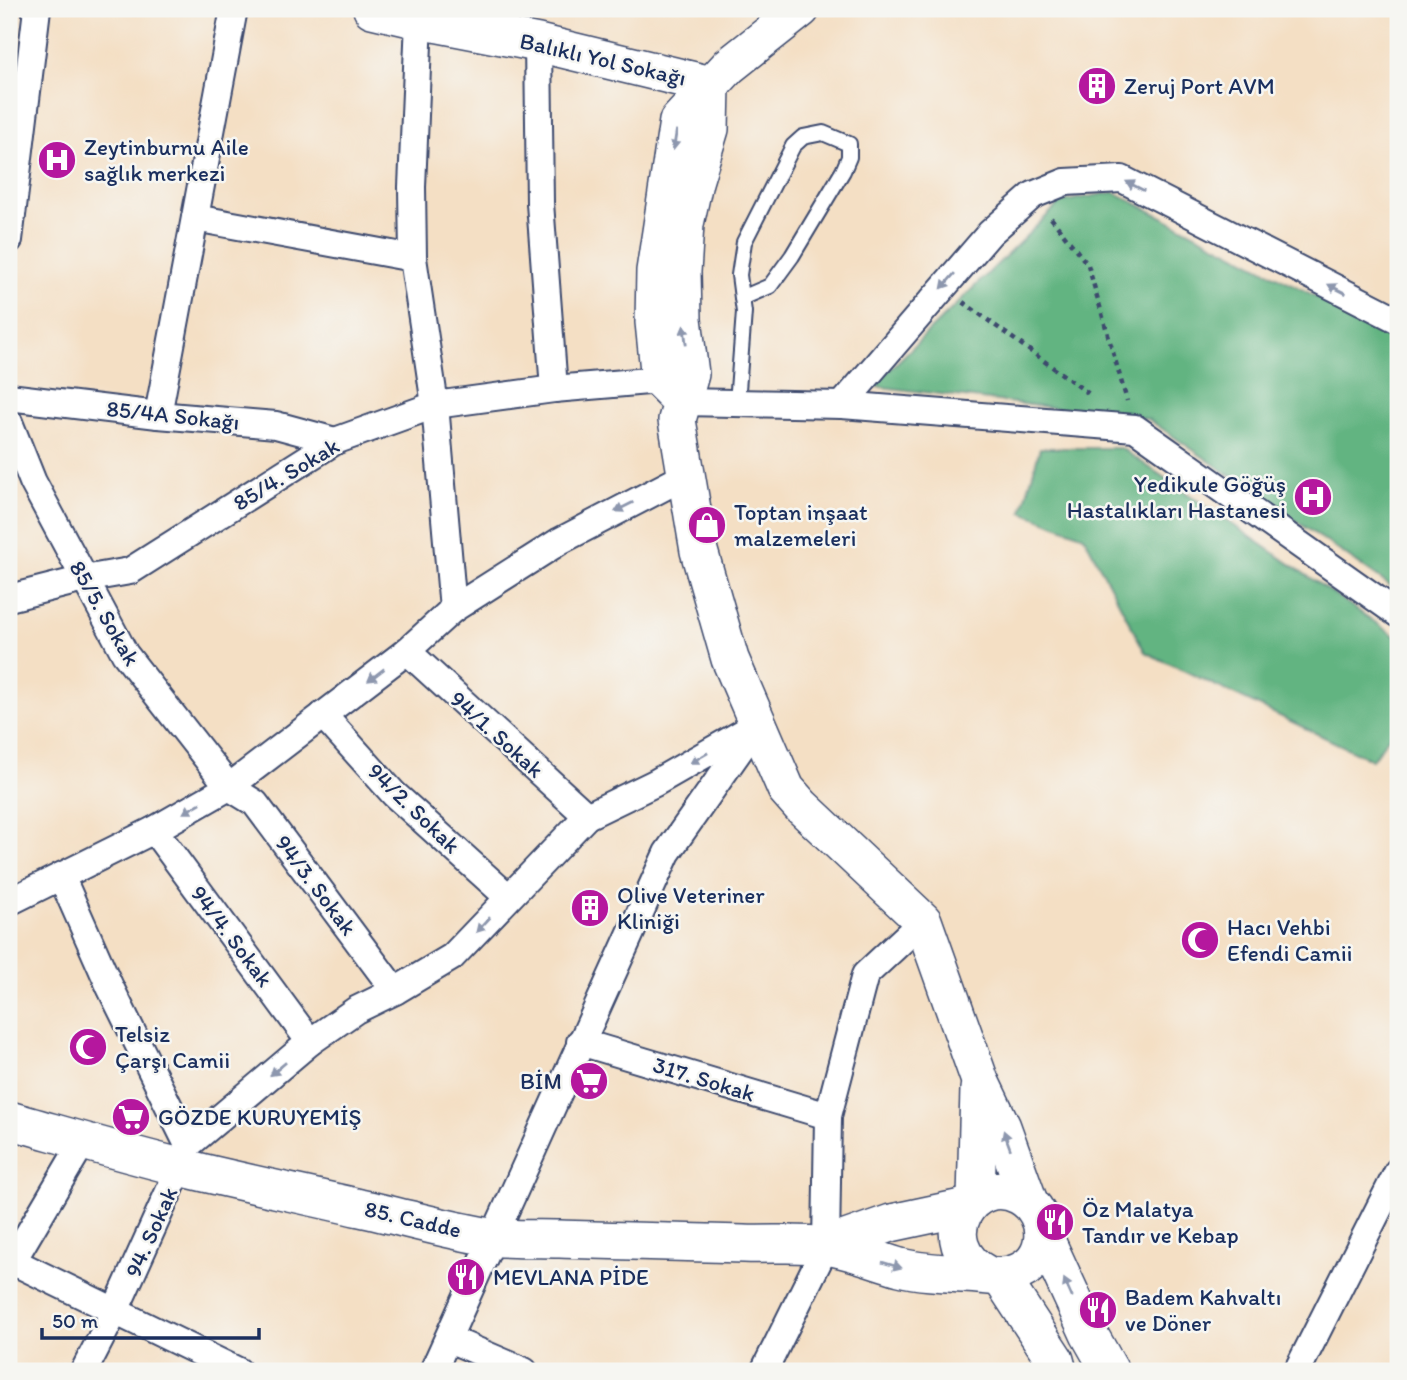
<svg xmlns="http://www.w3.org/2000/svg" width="1407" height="1380" font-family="Itim,sans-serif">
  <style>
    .forest { fill: #62b481; stroke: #3e7270; stroke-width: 2 }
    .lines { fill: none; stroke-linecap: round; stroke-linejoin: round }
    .lane-casing { stroke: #3c496d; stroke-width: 18 }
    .street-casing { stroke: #3c496d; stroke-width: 30 }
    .secondary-casing { stroke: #3c496d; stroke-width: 40 }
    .path { stroke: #3c496d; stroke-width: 4.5; stroke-dasharray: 5 5; stroke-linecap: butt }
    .lane { stroke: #fff; stroke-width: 14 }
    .street { stroke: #fff; stroke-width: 26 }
    .secondary { stroke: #fff; stroke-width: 37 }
    .oneway { fill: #8d97ae }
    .labels { text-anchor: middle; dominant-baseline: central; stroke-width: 5; stroke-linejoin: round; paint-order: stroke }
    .street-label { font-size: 23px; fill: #1b2f5e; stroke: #f6f6f2 }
    .poi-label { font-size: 23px; fill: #1b2f5e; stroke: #f6f6f2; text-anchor: start }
  </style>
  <rect width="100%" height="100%" fill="#f6f6f2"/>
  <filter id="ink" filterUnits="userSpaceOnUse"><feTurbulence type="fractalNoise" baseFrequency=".0143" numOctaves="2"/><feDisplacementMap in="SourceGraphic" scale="14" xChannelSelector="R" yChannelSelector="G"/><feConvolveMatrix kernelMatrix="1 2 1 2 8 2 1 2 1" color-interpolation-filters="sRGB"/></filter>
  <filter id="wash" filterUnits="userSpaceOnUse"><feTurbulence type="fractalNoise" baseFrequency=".00686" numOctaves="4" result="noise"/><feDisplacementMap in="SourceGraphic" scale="28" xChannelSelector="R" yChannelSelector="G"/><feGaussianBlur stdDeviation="1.57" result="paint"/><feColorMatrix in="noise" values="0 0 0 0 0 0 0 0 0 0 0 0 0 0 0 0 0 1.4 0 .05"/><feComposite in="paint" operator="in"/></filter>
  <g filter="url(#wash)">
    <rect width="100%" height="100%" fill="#f4dfc4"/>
    <!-- forest -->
    <g class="forest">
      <path d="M 1114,192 L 1398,339 L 1398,591 L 1148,419 L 873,386 L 1061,202 Z"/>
      <path d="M 1040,448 L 1121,448 L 1398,638 L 1398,724 L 1372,760 L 1145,652 L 1084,536 L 1022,512 Z"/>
    </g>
  </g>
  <g filter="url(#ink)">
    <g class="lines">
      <!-- lane casing -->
      <g class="lane-casing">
        <g id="lane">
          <path d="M 823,133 L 849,144 L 849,157 L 843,171 L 792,256 L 770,286 L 742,298 L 739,275 L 744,242 L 793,146 L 803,137 Z"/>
          <path d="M 737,403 L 744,312 L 742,298"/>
        </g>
      </g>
      <!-- street casing -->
      <g class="street-casing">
        <g id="street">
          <path d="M 419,20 L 412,187 L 413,258 L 435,405 L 453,609"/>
          <path d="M 538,43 L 540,203 L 554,389"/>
          <path d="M 195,218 L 413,258"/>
          <path d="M 9,240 L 37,9"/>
          <path d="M 9,397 L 158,415 L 276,425 L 335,441"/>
          <path d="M 682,402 L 842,405 L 1135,428 L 1398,614"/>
          <path d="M 842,405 L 990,233 L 1033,195 L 1065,182 L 1122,179 L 1398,320"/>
          <path d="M 158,415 L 234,9"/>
          <path d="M 9,422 L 33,482 L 125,654 L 229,787 L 255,803 L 395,991"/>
          <path d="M 9,598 L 84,579 L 130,571 L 335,441 L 435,405 L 554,389 L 660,380"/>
          <path d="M 407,651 L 587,816"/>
          <path d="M 323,715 L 394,794 L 508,897"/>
          <path d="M 154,830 L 310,1042"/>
          <path d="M 61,876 L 110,987 L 188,1145"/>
          <path d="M 9,902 L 154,830 L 229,787 L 407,651 L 453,609 L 560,541 L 685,476"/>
          <path d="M 580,1042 L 828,1116"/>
          <path d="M 12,1261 L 238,1371"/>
          <path d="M 9,1267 L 84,1140"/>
          <path d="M 449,1339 L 524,1371"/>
          <path d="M 84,1371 L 115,1311 L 180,1167 L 188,1145 L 310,1042 L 356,1010 L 395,991 L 452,957 L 587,816 L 655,783 L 758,724"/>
          <path d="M 433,1371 L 667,853 L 753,731"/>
          <path d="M 764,1371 L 826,1246 L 828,1116 L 865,975 L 923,921"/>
          <path d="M 1297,1371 L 1398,1171"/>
        </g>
      </g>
      <!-- secondary casing -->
      <g class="secondary-casing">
        <g id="secondary">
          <path d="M 372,9 L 419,20 L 538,43 L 711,85"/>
          <path d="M 711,85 L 710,129 L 694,182 L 685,224 L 682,272 L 683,319 L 690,374 L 677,420 L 699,551 L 730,659 L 786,789 L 801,806 L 923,921 L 980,1081 L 1002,1127 L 1029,1202"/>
          <path d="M 682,402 L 660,380 L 654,322 L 655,271 L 678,121 L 729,66 L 801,9"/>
          <path d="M 9,1120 C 66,1136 123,1153 180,1167 C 240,1182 300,1194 360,1208 C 403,1217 446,1230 490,1237 C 512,1240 537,1238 560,1239 C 621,1241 682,1242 744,1244 C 771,1245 800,1242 826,1246 C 851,1250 876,1260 900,1267 C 919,1272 942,1273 963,1274 C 978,1274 998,1279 1013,1274 C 1051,1263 1052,1214 1020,1196 C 972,1170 928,1243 986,1274"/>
          <path d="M 976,1198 L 979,1089"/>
          <path d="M 1044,1236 L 1089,1334 L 1110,1371"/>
          <path d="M 826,1246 L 891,1223 L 966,1207"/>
          <path d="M 1000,1276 L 1055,1360 L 1058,1371"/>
        </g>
      </g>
      <!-- path -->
      <g class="path">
        <path d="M 1051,218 L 1088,265 L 1127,401"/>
        <path d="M 963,302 L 1092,396"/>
      </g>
      <!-- lane -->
      <use href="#lane" class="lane"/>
      <!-- street -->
      <use href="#street" class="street"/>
      <!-- secondary -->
      <use href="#secondary" class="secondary"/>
    </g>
    <!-- one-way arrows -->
    <defs><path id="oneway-solid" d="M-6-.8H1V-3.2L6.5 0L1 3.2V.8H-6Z" transform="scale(1.75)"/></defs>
    <g class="oneway">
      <use href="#oneway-solid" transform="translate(675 140) rotate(99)"/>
      <use href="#oneway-solid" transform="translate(1135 186) rotate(-153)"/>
      <use href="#oneway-solid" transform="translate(948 281) rotate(131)"/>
      <use href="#oneway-solid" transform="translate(1337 289) rotate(-153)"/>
      <use href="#oneway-solid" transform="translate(685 335) rotate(-97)"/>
      <use href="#oneway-solid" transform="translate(624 507) rotate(153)"/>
      <use href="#oneway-solid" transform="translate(376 675) rotate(143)"/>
      <use href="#oneway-solid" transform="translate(699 758) rotate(150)"/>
      <use href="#oneway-solid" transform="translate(192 808) rotate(150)"/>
      <use href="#oneway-solid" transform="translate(483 925) rotate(133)"/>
      <use href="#oneway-solid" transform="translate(278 1069) rotate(140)"/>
      <use href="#oneway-solid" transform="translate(1007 1140) rotate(-110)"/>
      <use href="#oneway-solid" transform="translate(892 1265) rotate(16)"/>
      <use href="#oneway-solid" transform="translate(1068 1288) rotate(-114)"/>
    </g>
  </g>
  <!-- icons -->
  <defs>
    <g id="building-disc" transform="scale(2.0125)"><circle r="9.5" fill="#b5179e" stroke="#f6f6f2"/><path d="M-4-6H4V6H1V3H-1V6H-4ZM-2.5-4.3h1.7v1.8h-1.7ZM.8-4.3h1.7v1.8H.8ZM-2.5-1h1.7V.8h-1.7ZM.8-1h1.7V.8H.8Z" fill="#fff"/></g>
    <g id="hospital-disc" transform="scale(2.0125)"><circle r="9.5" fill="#b5179e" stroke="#f6f6f2"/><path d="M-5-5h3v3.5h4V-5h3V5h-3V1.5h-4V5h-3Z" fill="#fff"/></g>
    <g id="shop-disc" transform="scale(2.0125)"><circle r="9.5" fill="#b5179e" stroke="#f6f6f2"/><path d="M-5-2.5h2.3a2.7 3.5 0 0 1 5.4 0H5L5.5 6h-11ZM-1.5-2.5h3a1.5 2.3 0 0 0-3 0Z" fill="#fff"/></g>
    <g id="mosque-disc" transform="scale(2.0125)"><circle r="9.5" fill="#b5179e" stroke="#f6f6f2"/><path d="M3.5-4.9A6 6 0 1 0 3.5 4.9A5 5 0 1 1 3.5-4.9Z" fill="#fff"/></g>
    <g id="supermarket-disc" transform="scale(2.0125)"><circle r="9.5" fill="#b5179e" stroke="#f6f6f2"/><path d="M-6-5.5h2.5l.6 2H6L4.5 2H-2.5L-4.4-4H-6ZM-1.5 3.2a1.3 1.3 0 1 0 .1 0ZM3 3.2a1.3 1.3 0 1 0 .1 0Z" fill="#fff"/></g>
    <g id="restaurant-disc" transform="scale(2.0125)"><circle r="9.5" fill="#b5179e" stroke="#f6f6f2"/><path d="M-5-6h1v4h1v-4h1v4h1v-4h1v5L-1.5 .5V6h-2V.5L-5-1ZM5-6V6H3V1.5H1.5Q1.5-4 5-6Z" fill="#fff"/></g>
  </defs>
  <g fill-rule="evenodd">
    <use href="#building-disc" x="1097" y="86"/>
    <use href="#hospital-disc" x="57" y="160"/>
    <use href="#hospital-disc" x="1313" y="497"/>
    <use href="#shop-disc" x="707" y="525"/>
    <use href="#building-disc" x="590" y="908"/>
    <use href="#mosque-disc" x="1200" y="940"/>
    <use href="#mosque-disc" x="88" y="1047"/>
    <use href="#supermarket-disc" x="589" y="1081"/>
    <use href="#supermarket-disc" x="131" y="1117"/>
    <use href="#restaurant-disc" x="1055" y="1222"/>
    <use href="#restaurant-disc" x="466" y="1277"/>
    <use href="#restaurant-disc" x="1098" y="1310"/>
  </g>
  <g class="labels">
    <!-- street labels -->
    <g class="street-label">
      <text transform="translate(603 59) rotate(13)">Balıklı Yol Sokağı</text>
      <text transform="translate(173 415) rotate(6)">85/4A Sokağı</text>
      <text transform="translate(286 474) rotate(-31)">85/4. Sokak</text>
      <text transform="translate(105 613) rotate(60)">85/5. Sokak</text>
      <text transform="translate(497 734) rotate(42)">94/1. Sokak</text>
      <text transform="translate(414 808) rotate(44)">94/2. Sokak</text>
      <text transform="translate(316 885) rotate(53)">94/3. Sokak</text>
      <text transform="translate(232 936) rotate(53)">94/4. Sokak</text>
      <text transform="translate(704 1079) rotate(17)">317. Sokak</text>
      <text transform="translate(413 1219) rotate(13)">85. Cadde</text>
      <text transform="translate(151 1232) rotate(-66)">94. Sokak</text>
    </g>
    <!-- poi labels -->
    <g class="poi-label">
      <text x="1124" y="86">Zeruj Port AVM</text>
      <text x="84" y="147">Zeytinburnu Aile<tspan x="84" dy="26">sağlık merkezi</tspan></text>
      <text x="1286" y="484" text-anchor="end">Yedikule Göğüş<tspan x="1286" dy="26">Hastalıkları Hastanesi</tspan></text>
      <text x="734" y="512">Toptan inşaat<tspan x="734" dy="26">malzemeleri</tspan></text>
      <text x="617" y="895">Olive Veteriner<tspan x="617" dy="26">Kliniği</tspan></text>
      <text x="1227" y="927">Hacı Vehbi<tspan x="1227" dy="26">Efendi Camii</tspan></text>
      <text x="115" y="1034">Telsiz<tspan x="115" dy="26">Çarşı Camii</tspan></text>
      <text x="562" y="1081" text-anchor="end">BİM</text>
      <text x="158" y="1117">GÖZDE KURUYEMİŞ</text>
      <text x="1082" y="1209">Öz Malatya<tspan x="1082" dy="26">Tandır ve Kebap</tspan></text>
      <text x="493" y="1277">MEVLANA PİDE</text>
      <text x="1125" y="1297">Badem Kahvaltı<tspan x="1125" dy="26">ve Döner</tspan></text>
    </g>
  </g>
  <!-- margin -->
  <rect width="1407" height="1380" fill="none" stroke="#f6f6f2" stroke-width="35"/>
  <!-- scale -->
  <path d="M42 1328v10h217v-10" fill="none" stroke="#1b2f5e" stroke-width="3.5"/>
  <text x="52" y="1328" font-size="21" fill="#1b2f5e" stroke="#f6f6f2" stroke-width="5" paint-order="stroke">50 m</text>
</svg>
